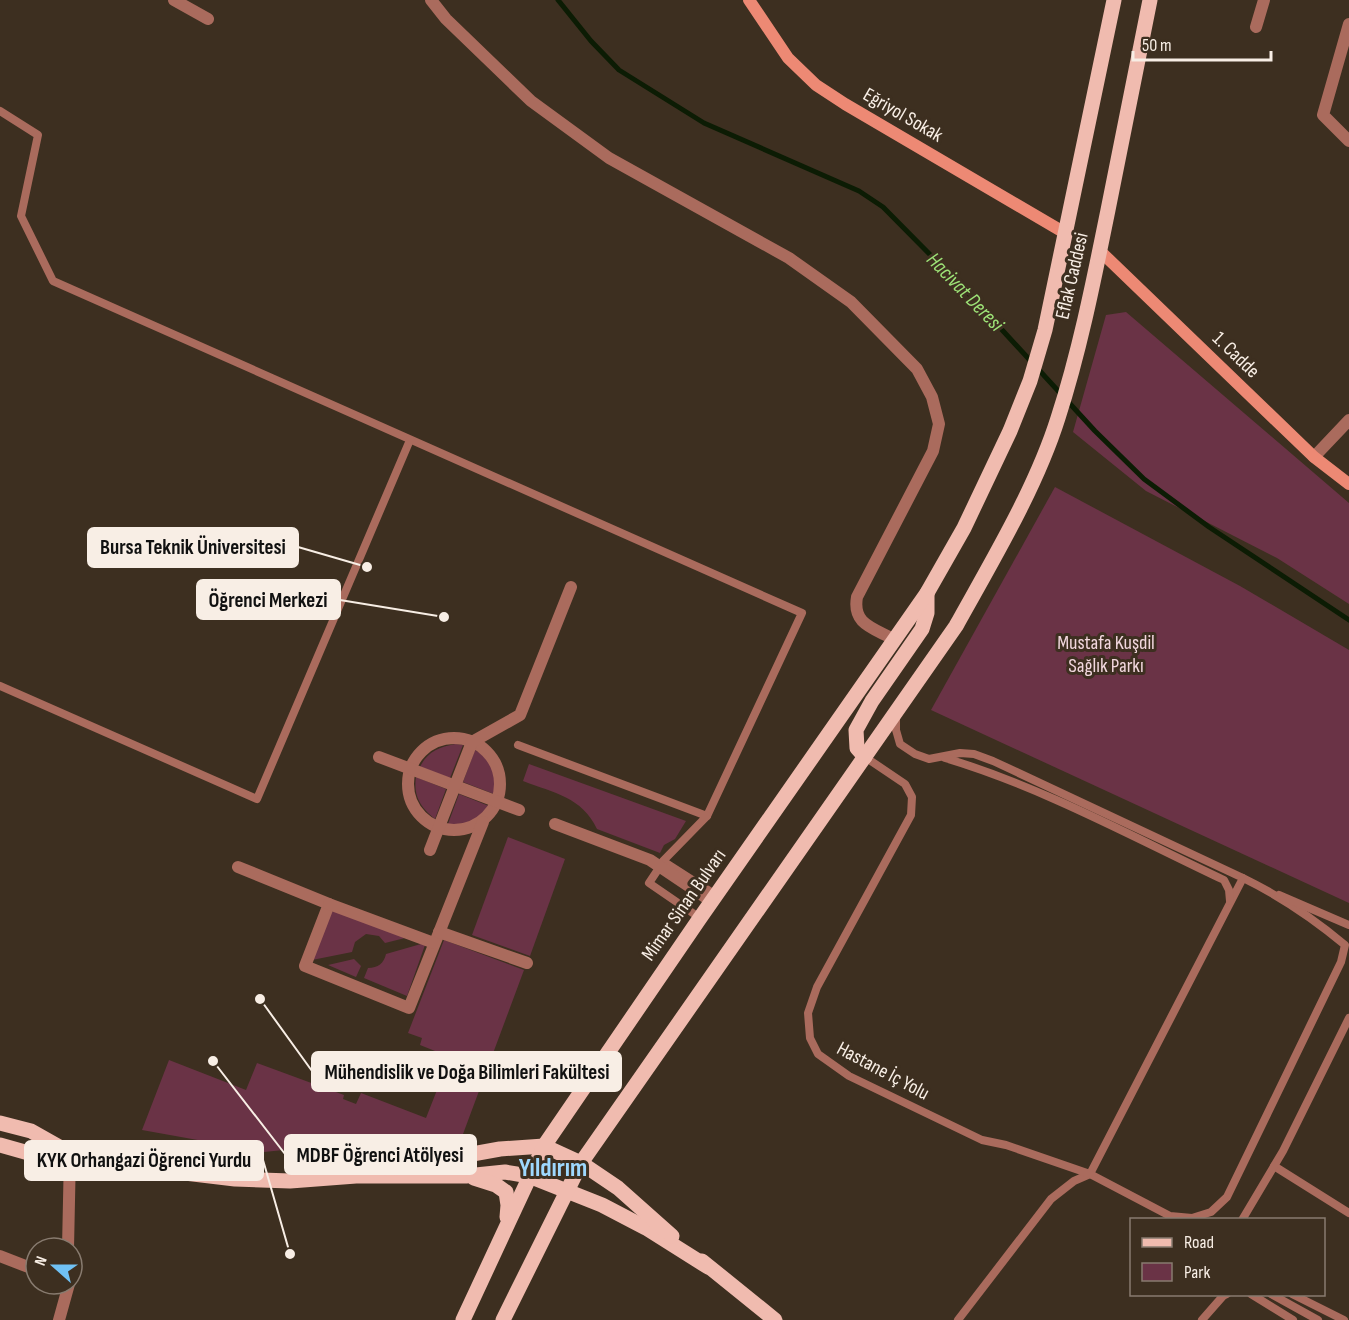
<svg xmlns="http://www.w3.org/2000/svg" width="1349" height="1320" font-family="'Sofia Sans Condensed',sans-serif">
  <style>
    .green { fill: #6a3346 }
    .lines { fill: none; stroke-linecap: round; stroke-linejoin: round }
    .stream { stroke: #0c1c04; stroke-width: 5 }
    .service { stroke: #aa6b5d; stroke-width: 8 }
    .pedestrian { stroke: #aa6b5d; stroke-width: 12 }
    .minor { stroke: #aa6b5d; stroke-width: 12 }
    .secondary { stroke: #ed8974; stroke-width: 12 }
    .primary { stroke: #f0bbaf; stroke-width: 15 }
    .labels { text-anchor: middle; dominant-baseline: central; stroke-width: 6; stroke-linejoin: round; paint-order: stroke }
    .street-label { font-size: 20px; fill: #f8eee5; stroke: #3d2f20 }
    .park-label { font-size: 20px; fill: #f2d7de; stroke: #3d2f20 }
    .water-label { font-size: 21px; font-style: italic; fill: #9de277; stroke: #3d2f20 }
    .district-label { font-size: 26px; font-weight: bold; fill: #9ed8fe; stroke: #3d2f20 }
    .leader { fill: none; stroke: #f8eee5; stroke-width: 2 }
    .callout-dot { fill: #f8eee5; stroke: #3d2f20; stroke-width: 2 }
    .callout { fill: #f8eee5; stroke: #f8eee5; stroke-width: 2 }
    .callout-label { font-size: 21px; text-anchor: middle; font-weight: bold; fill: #111 }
  </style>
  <rect width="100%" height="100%" fill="#3d2f20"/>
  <!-- green -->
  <g class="green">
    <path d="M 1126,312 L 1349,503 L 1349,604 L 1277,558 L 1146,491 L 1073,432 L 1106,315 Z"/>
    <path d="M 1055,487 L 1240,586 L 1349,650 L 1349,903 L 931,710 Z"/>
    <path d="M 455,744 L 463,745 L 450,778 L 420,767 C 427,752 439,747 455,744 Z"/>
    <path d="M 475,750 C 491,758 498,777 494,794 L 463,782 Z"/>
    <path d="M 529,764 L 686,821 L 675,839 L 664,845 L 660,853 L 597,829 C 582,797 554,793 523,781 Z"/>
    <path d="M 416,777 L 446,789 L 435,819 C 421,808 413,796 416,777 Z"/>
    <path d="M 459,794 L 489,806 C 479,821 465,825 448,824 Z"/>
    <path d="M 508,837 L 565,859 L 530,956 L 472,935 Z"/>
    <path d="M 337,910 L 409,937 L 385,943 L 379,936 L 366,934 L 355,942 L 352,952 L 312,960 L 331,912 Z"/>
    <path d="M 444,940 L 524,970 L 463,1134 L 390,1143 L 391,1139 L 264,1152 L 142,1130 L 169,1060 L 246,1090 L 257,1063 L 344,1095 L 343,1099 L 356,1104 L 361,1093 L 426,1118 L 450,1057 L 420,1045 L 422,1038 L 408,1033 Z"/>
    <path d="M 421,944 L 425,945 L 407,996 L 364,978 L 368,968 C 378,968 384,963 386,954 Z"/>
    <path d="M 354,959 L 361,966 L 356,977 L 328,965 Z"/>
  </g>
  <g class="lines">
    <!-- stream -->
    <path class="stream" d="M 558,0 L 591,41 L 619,70 L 704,123 L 859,191 L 883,207 L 970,295 L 1095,431 L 1144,479 L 1209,527 L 1349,620"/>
    <!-- service -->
    <g class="service">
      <path d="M 0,111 L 38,135 L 21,216 L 53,281 L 802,613 L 707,816"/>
      <path d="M 0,686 L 257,799 L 410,440"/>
      <path d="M 896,717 L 896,730 L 900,744 L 915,754 L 929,759 L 960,753 L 974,754 L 993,761 L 1243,878 L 1090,1174 L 1074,1181 L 1051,1199 L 958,1320"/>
      <path d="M 518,745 L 707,816 L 663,861 L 716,895"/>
      <path d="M 865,757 L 905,784 L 912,797 L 911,815 L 817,987 L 808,1013 L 810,1038 L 818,1054 L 849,1076 L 982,1140 L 1006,1145 L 1090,1174 L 1170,1216 L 1192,1218 L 1211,1212 L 1227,1197 L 1341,962 L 1345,945 C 1314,919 1278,895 1243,878"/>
      <path d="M 945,758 C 1042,787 1133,837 1224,880 L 1229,890 L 1230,901"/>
      <path d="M 661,865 L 649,883 L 700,918"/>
      <path d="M 1279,895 L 1349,925"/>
      <path d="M 1274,1166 L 1349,1213"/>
      <path d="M 1242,1220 L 1283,1151 L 1349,1018"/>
      <path d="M 1251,1294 L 1293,1320"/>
      <path d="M 1271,1294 L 1318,1320"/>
      <path d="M 1292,1294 L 1344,1320"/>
      <path d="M 1202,1320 L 1223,1296 L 1227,1294"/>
    </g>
    <!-- pedestrian -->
    <g class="pedestrian">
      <circle cx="454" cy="784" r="46"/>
      <path d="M 379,757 L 519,810"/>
      <path d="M 555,824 L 650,860 L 711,901"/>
      <path d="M 430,850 L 472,742 L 520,715 L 571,587"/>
      <path d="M 238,867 L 329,904 L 305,966 L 409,1008 L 483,822"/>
      <path d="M 329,904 L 434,943"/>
      <path d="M 439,932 L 527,963"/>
    </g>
    <!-- minor -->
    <g class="minor">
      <path d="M 174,0 L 208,19"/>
      <path d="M 431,0 L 446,19 L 531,101 L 609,158 L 789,258 L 851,302 L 917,369 L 932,397 L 939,424 L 933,451 L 857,597 C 852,625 874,628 895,640"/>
      <path d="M 1349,24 L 1323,115 L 1349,141"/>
      <path d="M 1256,27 L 1264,0"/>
      <path d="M 1314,457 L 1349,420"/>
      <path d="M 68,1248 L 70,1153"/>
      <path d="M 0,1256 L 36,1270"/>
      <path d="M 59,1320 L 69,1284"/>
    </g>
    <!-- secondary -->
    <g class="secondary">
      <path d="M 749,0 L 788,58 L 816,85 L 845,104 L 1065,233"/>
      <path d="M 1100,251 L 1314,457 L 1349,484"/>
    </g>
    <!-- primary -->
    <g class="primary">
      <path d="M 865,757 L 857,748 L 856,730 L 872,701 L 922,629 L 927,613 L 927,593"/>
      <path d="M 0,1123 L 31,1131 L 70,1153"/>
      <path d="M 0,1145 L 32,1154 L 70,1153 L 168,1171 L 235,1179 L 290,1181 L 356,1176 L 466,1176 L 505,1172 L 529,1176 L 602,1205 L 646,1228 L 708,1267"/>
      <path d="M 389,1169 L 500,1149 L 544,1146 L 581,1163 L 618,1188 L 672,1236"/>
      <path d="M 474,1178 L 496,1185 L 506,1192 L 508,1205 L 507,1217"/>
      <path d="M 702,1261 L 775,1320"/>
      <path d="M 463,1320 L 544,1146 L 700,918 L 927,593 L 964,528 L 1010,431 L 1030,381 L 1045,330 L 1114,0"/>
      <path d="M 503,1320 L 581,1163 L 956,626 C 992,561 1036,488 1058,418 C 1080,350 1094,279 1108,210 C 1122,140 1136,70 1150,0"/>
    </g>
  </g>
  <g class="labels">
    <!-- street labels -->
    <g class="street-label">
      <text transform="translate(903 115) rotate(30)">Eğriyol Sokak</text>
      <text transform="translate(1072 276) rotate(-77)">Eflak Caddesi</text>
      <text transform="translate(1236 355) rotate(44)">1. Cadde</text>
      <text transform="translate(684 905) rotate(-55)">Mimar Sinan Bulvarı</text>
      <text transform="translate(883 1071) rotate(28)">Hastane İç Yolu</text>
    </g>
    <!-- park labels -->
    <g class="park-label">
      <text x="1106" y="643">Mustafa Kuşdil<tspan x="1106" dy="23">Sağlık Parkı</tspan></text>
    </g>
    <!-- water labels -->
    <g class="water-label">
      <text transform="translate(965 292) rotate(46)">Hacivat Deresi</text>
    </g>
    <!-- district labels -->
    <g class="district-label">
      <text x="553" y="1168">Yıldırım</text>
    </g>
  </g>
  <!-- callouts -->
  <path class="leader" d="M367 567L298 547M444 617L340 600M260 999L312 1071M213 1061L285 1154M290 1254L263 1160"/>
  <g class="callout-dot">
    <circle cx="367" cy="567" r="6"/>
    <circle cx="444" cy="617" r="6"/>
    <circle cx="260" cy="999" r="6"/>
    <circle cx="213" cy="1061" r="6"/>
    <circle cx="290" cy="1254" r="6"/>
  </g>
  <g class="callout">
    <rect x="88" y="528" width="210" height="39" rx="6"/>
    <rect x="197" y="580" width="143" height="39" rx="6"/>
    <rect x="312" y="1052" width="309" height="39" rx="6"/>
    <rect x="285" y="1135" width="191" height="39" rx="6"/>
    <rect x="25" y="1141" width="238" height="39" rx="6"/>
  </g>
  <g class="callout-label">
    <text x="193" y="554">Bursa Teknik Üniversitesi</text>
    <text x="268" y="607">Öğrenci Merkezi</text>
    <text x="467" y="1079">Mühendislik ve Doğa Bilimleri Fakültesi</text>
    <text x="380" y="1162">MDBF Öğrenci Atölyesi</text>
    <text x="144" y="1167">KYK Orhangazi Öğrenci Yurdu</text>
  </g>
  <!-- legend -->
  <rect x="1130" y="1218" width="195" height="78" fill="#3d2f20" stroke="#887b6f" stroke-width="1.5"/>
  <rect x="1142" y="1238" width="30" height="9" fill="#f0bbaf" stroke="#887b6f" stroke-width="1.5"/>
  <text x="1184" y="1248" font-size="18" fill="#f8eee5">Road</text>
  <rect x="1142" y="1263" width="30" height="18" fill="#6a3346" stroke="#887b6f" stroke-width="1.5"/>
  <text x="1184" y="1278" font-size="18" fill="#f8eee5">Park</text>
  <!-- north arrow -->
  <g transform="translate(54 1266) rotate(291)"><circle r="28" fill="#3d2f20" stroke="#887b6f" stroke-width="1.5"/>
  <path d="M0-4.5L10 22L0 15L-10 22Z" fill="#70c1f4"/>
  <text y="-9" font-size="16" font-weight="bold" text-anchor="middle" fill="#f8eee5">N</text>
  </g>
  <!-- scale -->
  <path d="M1133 51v9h138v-9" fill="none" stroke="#f8eee5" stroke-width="3"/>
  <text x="1142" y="51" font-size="18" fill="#f8eee5" stroke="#3d2f20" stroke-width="4.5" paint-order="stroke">50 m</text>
</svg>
